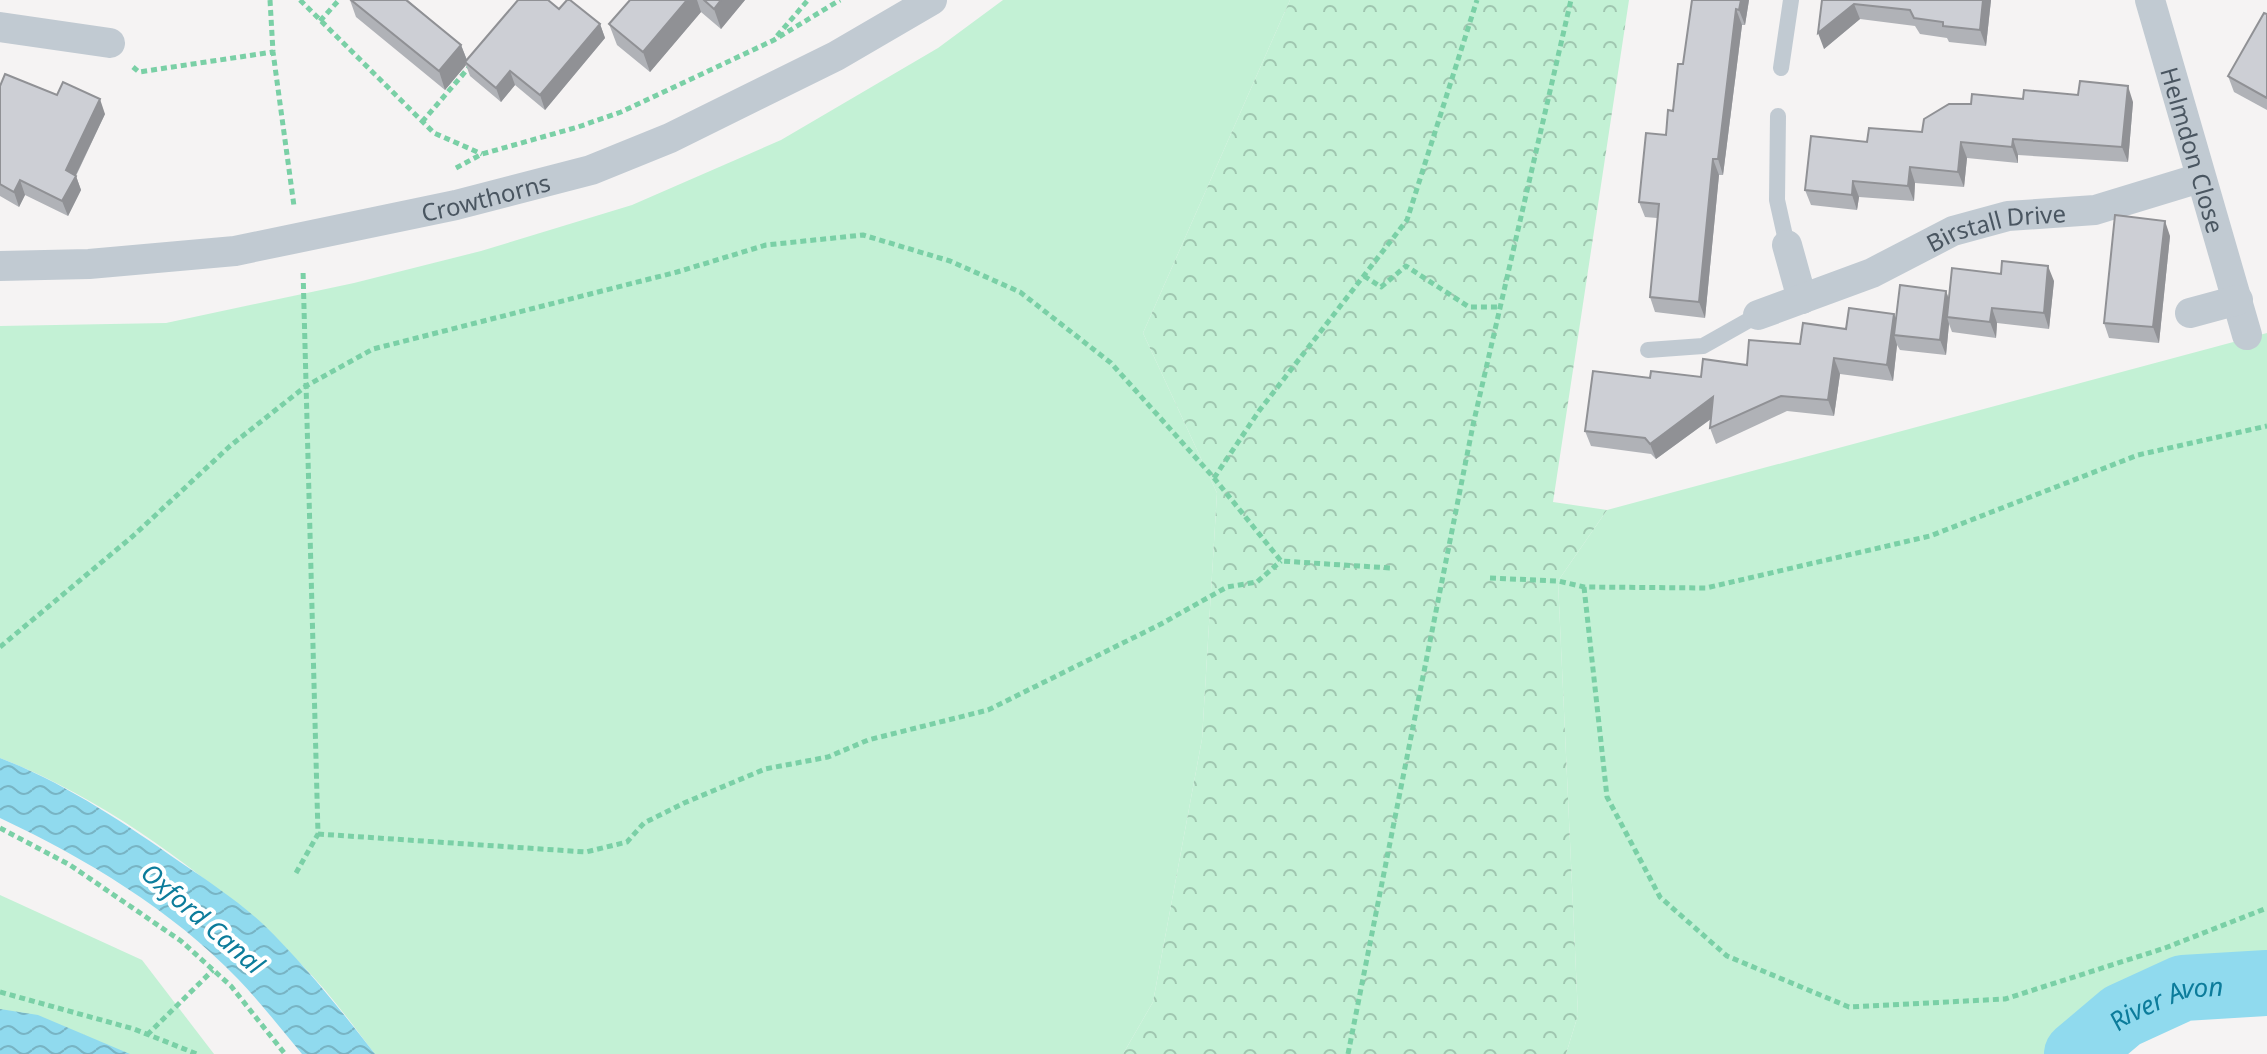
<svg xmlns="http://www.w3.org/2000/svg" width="2267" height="1054" font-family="'Noto Sans',sans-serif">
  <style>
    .green { fill: #c3f1d5 }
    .forest { fill: url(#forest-crowns) }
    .water { fill: url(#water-waves) }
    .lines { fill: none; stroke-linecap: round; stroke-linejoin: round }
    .river { stroke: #90daee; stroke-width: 66 }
    .path { stroke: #7ad0a6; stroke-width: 5; stroke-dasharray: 6 4; stroke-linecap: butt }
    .service { stroke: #c1cad2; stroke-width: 16 }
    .minor { stroke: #c1cad2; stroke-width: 30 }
    .wall { fill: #b0b2b7 }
    .shaded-wall { fill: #909195 }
    .building { fill: #cdcfd5; stroke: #909195; stroke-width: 2 }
    .labels { text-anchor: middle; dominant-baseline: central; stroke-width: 8; stroke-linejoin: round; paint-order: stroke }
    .street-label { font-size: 24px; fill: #4a5661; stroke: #fff }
    .water-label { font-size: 26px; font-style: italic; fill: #0c7c9b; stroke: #fff }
  </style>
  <defs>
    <pattern id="forest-crowns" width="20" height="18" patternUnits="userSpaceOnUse" patternTransform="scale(2)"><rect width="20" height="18" fill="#c3f1d5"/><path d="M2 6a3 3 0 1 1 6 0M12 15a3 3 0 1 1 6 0" fill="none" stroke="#a0c6b0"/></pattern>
    <pattern id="water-waves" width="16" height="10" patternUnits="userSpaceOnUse" patternTransform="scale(2)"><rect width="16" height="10" fill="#90daee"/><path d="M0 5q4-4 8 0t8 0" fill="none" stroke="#78b4c4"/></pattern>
  </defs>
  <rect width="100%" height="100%" fill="#f5f3f3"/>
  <!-- green -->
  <g class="green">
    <path d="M 1003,0 L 1290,0 L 1143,333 L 1217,493 L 1202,739 L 1153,1002 L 1123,1054 L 375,1054 C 352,1024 328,991 301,964 C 217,882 111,801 0,758 L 0,326 L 166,323 L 354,283 L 481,251 L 632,205 L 781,140 L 938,48 Z"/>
    <path d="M 2267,333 L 2267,983 L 2183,988 L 2122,1016 L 2077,1054 L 1566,1054 L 1578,1015 L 1558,581 L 1607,510 Z"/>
    <path d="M 0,895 L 142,960 L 214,1054 L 0,1054 Z"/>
  </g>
  <!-- forest -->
  <path class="forest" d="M 1290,0 L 1629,0 L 1553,502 L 1607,510 L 1558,581 L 1578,1015 L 1566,1054 L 1123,1054 L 1153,1002 L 1202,739 L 1217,493 L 1143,333 Z"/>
  <!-- water -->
  <g class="water">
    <path d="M 0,758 C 65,783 123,822 180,862 C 208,881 238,901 263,924 C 304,964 340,1009 375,1054 L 302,1054 C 281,1029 261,1003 238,979 C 172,910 85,858 0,818 Z"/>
    <path d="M 0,1009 L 38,1015 L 130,1054 L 0,1054 Z"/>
  </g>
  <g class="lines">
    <!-- river -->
    <path class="river" id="s1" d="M 2077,1054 L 2122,1016 L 2183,988 L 2267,983"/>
    <!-- path -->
    <g class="path">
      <path d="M 270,0 L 273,52 L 294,206"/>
      <path d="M 300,0 L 434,133 L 482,154"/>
      <path d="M 320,21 L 339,0"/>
      <path d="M 777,36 L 808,0"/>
      <path d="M 133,67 L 139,72 L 273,52"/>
      <path d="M 422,122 L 471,65"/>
      <path d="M 456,168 L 482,154 L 578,127 L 621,112 L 774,40 L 840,0"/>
      <path d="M 1364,276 L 1381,287 L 1406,266 L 1469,307 L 1501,307"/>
      <path d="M 1214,478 L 1259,411 L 1407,220 L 1477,0"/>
      <path d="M 1490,578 L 1558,581 L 1584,587 L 1706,588 L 1930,536 L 2138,455 L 2267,426"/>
      <path d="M 1584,587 L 1607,797 L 1660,897 L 1727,956 L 1849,1007 L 2005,999 L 2165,948 L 2267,908"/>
      <path d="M 0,647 L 133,536 L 230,446 L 306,386 L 373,349 L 677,272 L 766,245 L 863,235 L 950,261 L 1020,292 L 1111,363 L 1214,478 L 1281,561 L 1390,568"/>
      <path d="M 0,828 L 70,865 L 181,941 L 231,986 L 285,1054"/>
      <path d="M 318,834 L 586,852 L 627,842 L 644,823 L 684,803 L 765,769 L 828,757 L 868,740 L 988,710 L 1161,624 L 1227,587 L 1257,582 L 1281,561"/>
      <path d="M 296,873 L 318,834 L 303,270"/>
      <path d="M 0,992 L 134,1029 L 197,1054"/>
      <path d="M 147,1035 L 213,970"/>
      <path d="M 1348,1054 L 1473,425 L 1571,0"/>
    </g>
    <!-- service -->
    <g class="service">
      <path d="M 1781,68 L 1791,0"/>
      <path d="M 1778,116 L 1777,200 L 1787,245"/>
      <path d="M 1648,350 L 1703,346 L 1758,315"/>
    </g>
    <!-- minor -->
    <g class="minor">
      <path id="s2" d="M 2150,0 L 2247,335"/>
      <path d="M 0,27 L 110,43"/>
      <path d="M 1787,245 L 1802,299"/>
      <path id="s3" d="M 0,266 L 89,264 L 235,251 L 456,205 L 591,170 L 670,138 L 836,56 L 932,0"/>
      <path d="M 2190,313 L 2238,300"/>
      <path id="s4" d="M 1758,315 L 1872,273 L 1953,231 L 2008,216 L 2095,210 L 2200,178"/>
    </g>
  </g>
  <!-- wall -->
  <g class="wall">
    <path d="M 350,0 L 408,0 L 461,45 L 467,60 L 559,9 L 600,24 L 605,38 L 545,110 L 515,85 L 501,102 L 470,76 L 466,65 L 445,90 L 356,17 Z"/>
    <path d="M 630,0 L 745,0 L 721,29 L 701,12 L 650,72 L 617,45 L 609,24 Z"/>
    <path d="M 1692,0 L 1749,0 L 1745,25 L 1742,25 L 1723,175 L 1719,175 L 1705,318 L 1655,312 L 1650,297 L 1657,218 L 1645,217 L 1639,202 L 1666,135 L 1673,111 L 1683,64 Z"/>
    <path d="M 1822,0 L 1991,0 L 1986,46 L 1949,42 L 1947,38 L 1920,34 L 1915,26 L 1860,19 L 1824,49 Z"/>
    <path d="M 2267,14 L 2267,110 L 2234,92 L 2228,76 Z"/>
    <path d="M 0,86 L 105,114 L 76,176 L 81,190 L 68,216 L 25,195 L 19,207 L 0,196 Z"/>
    <path d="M 2023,99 L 2133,102 L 2128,162 L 2018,155 L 2018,163 L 1967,158 L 1964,187 L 1915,183 L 1914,201 L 1859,197 L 1857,210 L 1811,205 L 1805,190 L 1867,142 L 1922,132 L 1971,104 Z"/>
    <path d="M 2170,236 L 2159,343 L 2109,338 L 2104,323 Z"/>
    <path d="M 2054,281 L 2049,329 L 1997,323 L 1996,338 L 1952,332 L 1949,324 L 1946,355 L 1900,350 L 1897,345 L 1893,381 L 1840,374 L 1834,416 L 1787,411 L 1716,444 L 1710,428 L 1711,419 L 1656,459 L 1651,454 L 1591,446 L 1585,431 L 1650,378 L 1701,377 L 1747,365 L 1800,344 L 1846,329 L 1896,319 L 1946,291 L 1949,299 Z"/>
  </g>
  <!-- shaded-wall -->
  <g class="shaded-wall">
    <path d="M 687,0 L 697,0 L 701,12 L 650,72 L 643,52 Z"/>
    <path d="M 721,0 L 745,0 L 721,29 L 714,9 Z"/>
    <path d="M 1741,0 L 1749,0 L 1745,25 L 1739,10 Z"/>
    <path d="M 1983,0 L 1991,0 L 1986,46 L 1980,30 Z"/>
    <path d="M 1854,4 L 1860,19 L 1824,49 L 1818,33 Z"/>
    <path d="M 1736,9 L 1742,25 L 1723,175 L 1718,159 Z"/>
    <path d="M 600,24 L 605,38 L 545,110 L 540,95 Z"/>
    <path d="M 461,45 L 468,63 L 465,62 L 466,65 L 445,90 L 439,71 Z"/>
    <path d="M 510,71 L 515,85 L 501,102 L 496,88 Z"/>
    <path d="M 2128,86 L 2133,102 L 2128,162 L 2122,147 Z"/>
    <path d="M 100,99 L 105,114 L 72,183 L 76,176 L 81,190 L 68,216 L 62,201 L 66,170 Z"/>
    <path d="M 2013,139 L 2018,155 L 2018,163 L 2012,147 Z"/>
    <path d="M 1961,142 L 1967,158 L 1964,187 L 1958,172 Z"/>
    <path d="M 1713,159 L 1719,175 L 1705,318 L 1699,302 Z"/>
    <path d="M 1910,167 L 1915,183 L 1914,201 L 1908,186 Z"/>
    <path d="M 20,180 L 25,195 L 19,207 L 14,192 Z"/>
    <path d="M 1853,181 L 1859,197 L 1857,210 L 1852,195 Z"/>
    <path d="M 2165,221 L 2170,236 L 2159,343 L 2153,327 Z"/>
    <path d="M 2048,266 L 2054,281 L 2049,329 L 2044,313 Z"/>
    <path d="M 1946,291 L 1951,306 L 1947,317 L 1949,324 L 1946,355 L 1940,340 Z"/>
    <path d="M 1992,308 L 1997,323 L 1996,338 L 1990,322 Z"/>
    <path d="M 1894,314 L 1900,329 L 1894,335 L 1897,345 L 1893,381 L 1887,365 Z"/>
    <path d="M 1834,358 L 1840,374 L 1834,416 L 1828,400 Z"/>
    <path d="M 1713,397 L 1719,413 L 1656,459 L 1650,444 Z"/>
  </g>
  <!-- building -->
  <g class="building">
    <path d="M 351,0 L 406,0 L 461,45 L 439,71 Z"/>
    <path d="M 518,0 L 548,0 L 559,9 L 567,0 L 570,0 L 600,24 L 540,95 L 510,71 L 496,88 L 465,62 Z"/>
    <path d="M 630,0 L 687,0 L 643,52 L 609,24 Z"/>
    <path d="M 704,0 L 721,0 L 714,9 Z"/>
    <path d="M 1692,0 L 1741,0 L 1739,10 L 1736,9 L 1718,159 L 1713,159 L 1699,302 L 1650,297 L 1659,204 L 1639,202 L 1646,133 L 1666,135 L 1668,110 L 1673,111 L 1678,64 L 1683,64 Z"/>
    <path d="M 1822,0 L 1983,0 L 1980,30 L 1943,26 L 1943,22 L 1914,18 L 1910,10 L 1854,4 L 1818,33 Z"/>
    <path d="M 2264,13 L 2267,14 L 2267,98 L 2228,76 Z"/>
    <path d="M 5,74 L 57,95 L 63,82 L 100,99 L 66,170 L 76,176 L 62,201 L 20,180 L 14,192 L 0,184 L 0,86 Z"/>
    <path d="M 2080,81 L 2128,86 L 2122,147 L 2013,139 L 2012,147 L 1961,142 L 1958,172 L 1910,167 L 1908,186 L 1853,181 L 1852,195 L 1805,190 L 1811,136 L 1867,142 L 1869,128 L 1922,132 L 1924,119 L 1949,104 L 1971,104 L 1972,94 L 2023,99 L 2024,90 L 2078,95 Z"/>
    <path d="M 2115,215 L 2165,221 L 2153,327 L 2104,323 Z"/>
    <path d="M 2002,261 L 2048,266 L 2044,313 L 1992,308 L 1990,322 L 1947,317 L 1952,268 L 2001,274 Z"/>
    <path d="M 1900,285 L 1946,291 L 1940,340 L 1894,335 Z"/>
    <path d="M 1849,308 L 1894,314 L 1887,365 L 1834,358 L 1828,400 L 1781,396 L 1710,428 L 1713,397 L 1650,444 L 1645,438 L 1585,431 L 1593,371 L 1650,378 L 1651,371 L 1701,377 L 1703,359 L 1747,365 L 1749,340 L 1800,344 L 1803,323 L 1846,329 Z"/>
  </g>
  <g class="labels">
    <!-- street labels -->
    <g class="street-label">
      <text stroke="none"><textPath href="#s2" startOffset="156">Helmdon Close</textPath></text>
      <text stroke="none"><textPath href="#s3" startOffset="492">Crowthorns</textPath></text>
      <text stroke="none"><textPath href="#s4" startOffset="256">Birstall Drive</textPath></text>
    </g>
    <!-- water labels -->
    <g class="water-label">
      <text transform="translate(203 918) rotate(41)">Oxford Canal</text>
      <text stroke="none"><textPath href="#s1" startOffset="106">River Avon</textPath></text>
    </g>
  </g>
</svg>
